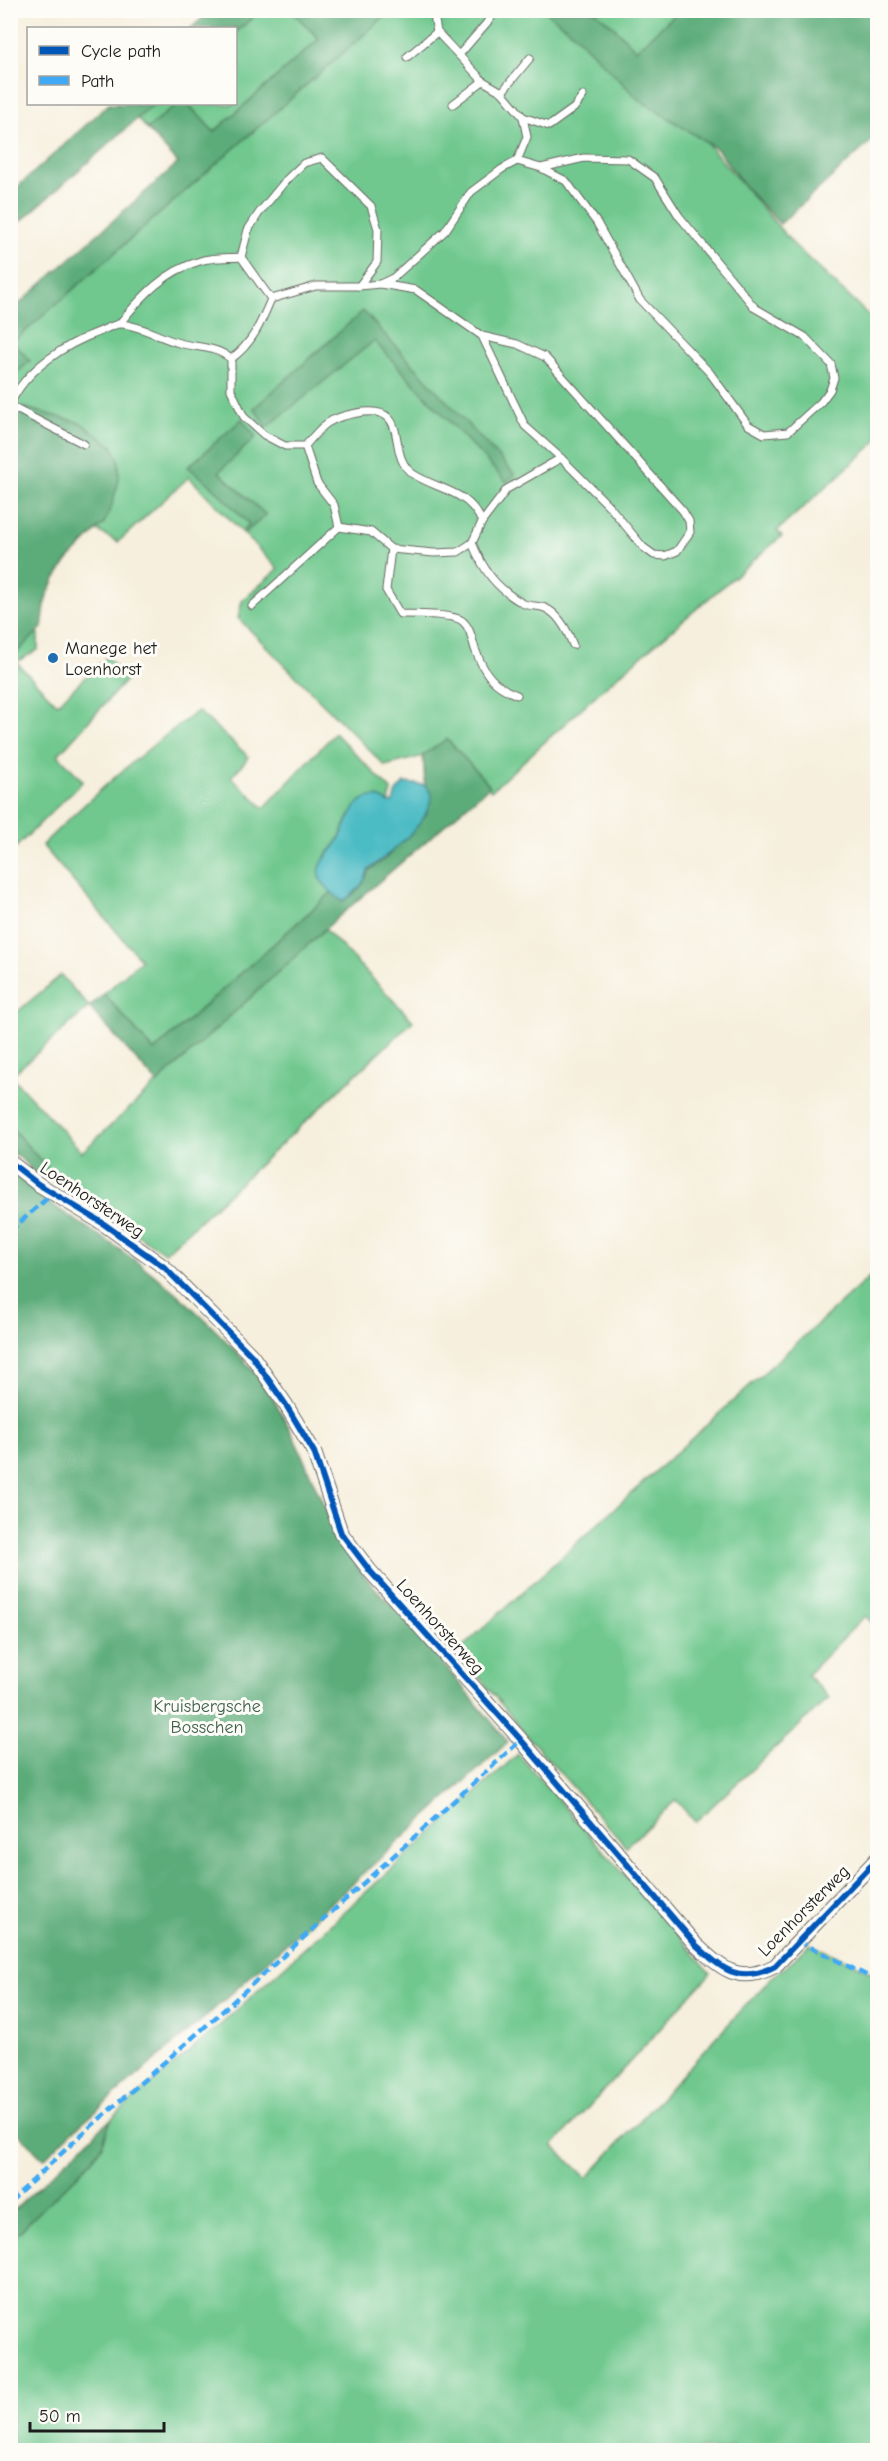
<svg xmlns="http://www.w3.org/2000/svg" width="888" height="2461" font-family="'Comic Neue',sans-serif">
  <style>
    .green { fill: #70c88e; stroke: #467255; stroke-width: 1.5 }
    .forest { fill: #5cac79; stroke: #3c644a; stroke-width: 1.5 }
    .water { fill: #4cbbc4; stroke: #346c70; stroke-width: 1.5 }
    .lines { fill: none; stroke-linecap: round; stroke-linejoin: round }
    .service-casing { stroke: #686660; stroke-width: 9 }
    .minor-casing { stroke: #686660; stroke-width: 16 }
    .service { stroke: #fff; stroke-width: 7 }
    .minor { stroke: #fff; stroke-width: 14 }
    .quiet { stroke: #3fa9f5; stroke-width: 4.5; stroke-dasharray: 9 4.5; stroke-linecap: butt }
    .cycleway-casing { stroke: #fdfcf7; stroke-width: 10 }
    .cycleway { stroke: #0057b8; stroke-width: 6 }
    .poi-dot { fill: #1f6fb2; stroke: #fdfcf7; stroke-width: 2 }
    .labels { text-anchor: middle; dominant-baseline: central; stroke-width: 6; stroke-linejoin: round; paint-order: stroke }
    .poi-label { font-size: 18px; fill: #1c1c1c; stroke: #fdfcf7; text-anchor: start }
    .street-label { font-size: 18px; fill: #1c1c1c; stroke: #fdfcf7 }
    .park-label { font-size: 18px; fill: #3e614a; stroke: #fdfcf7 }
  </style>
  <rect width="100%" height="100%" fill="#fdfcf7"/>
  <filter id="ink" filterUnits="userSpaceOnUse"><feTurbulence type="fractalNoise" baseFrequency=".0167" numOctaves="2"/><feDisplacementMap in="SourceGraphic" scale="12" xChannelSelector="R" yChannelSelector="G"/><feConvolveMatrix kernelMatrix="1 2 1 2 8 2 1 2 1" color-interpolation-filters="sRGB"/></filter>
  <filter id="wash" filterUnits="userSpaceOnUse"><feTurbulence type="fractalNoise" baseFrequency=".008" numOctaves="4" result="noise"/><feDisplacementMap in="SourceGraphic" scale="24" xChannelSelector="R" yChannelSelector="G"/><feGaussianBlur stdDeviation="1.35" result="paint"/><feColorMatrix in="noise" values="0 0 0 0 0 0 0 0 0 0 0 0 0 0 0 0 0 1.4 0 .05"/><feComposite in="paint" operator="in"/></filter>
  <g filter="url(#wash)">
    <rect width="100%" height="100%" fill="#f6efdd"/>
    <!-- green -->
    <g class="green">
      <path d="M 260,11 L 292,11 L 319,39 L 214,132 L 188,104 L 236,104 L 236,32 Z"/>
      <path d="M 372,11 L 587,11 L 625,40 L 613,26 L 594,11 L 679,11 L 637,49 L 700,135 L 794,245 L 877,323 L 877,441 L 777,531 L 782,536 L 605,687 L 491,791 L 451,749 L 385,766 L 238,618 L 242,601 L 278,569 L 189,477 L 118,542 L 94,529 L 38,591 L 38,650 L 16,662 L 57,704 L 107,657 L 127,679 L 58,755 L 83,781 L 11,852 L 11,339 Z"/>
      <path d="M 154,104 L 177,104 L 147,129 L 137,118 Z"/>
      <path d="M 198,711 L 249,757 L 231,777 L 264,808 L 335,733 L 391,790 L 389,804 L 350,815 L 337,843 L 326,855 L 319,872 L 332,892 L 154,1051 L 104,994 L 141,960 L 42,845 C 91,797 142,751 198,711 Z"/>
      <path d="M 325,929 L 413,1021 L 165,1253 L 53,1180 L 39,1177 L 37,1156 L 11,1156 L 11,1017 L 61,975 L 89,1007 L 11,1076 L 82,1152 Z"/>
      <path d="M 877,1270 L 877,1627 L 865,1616 L 807,1675 L 829,1698 L 695,1822 L 676,1800 L 626,1847 L 522,1730 L 458,1651 Z"/>
      <path d="M 518,1754 L 711,1973 L 553,2146 L 587,2178 L 772,1977 L 787,1966 L 809,1944 L 858,1965 L 877,1976 L 877,2450 L 736,2450 L 732,2445 L 724,2450 L 11,2450 L 11,2240 L 93,2159 L 103,2143 L 111,2119 L 220,2025 Z"/>
    </g>
    <!-- forest -->
    <g class="forest">
      <path d="M 211,11 L 211,10 L 260,11 L 236,32 L 236,28 L 191,28 Z"/>
      <path d="M 292,11 L 391,11 L 13,342 L 30,361 L 11,378 L 11,311 L 178,163 L 147,129 L 177,104 L 188,104 L 214,132 L 319,39 Z"/>
      <path d="M 545,11 L 594,11 L 613,26 L 636,50 L 679,11 L 877,11 L 877,136 L 780,224 L 745,187 L 717,149 L 638,99 L 571,31 Z"/>
      <path d="M 109,104 L 154,104 L 11,230 L 11,193 Z"/>
      <path d="M 363,311 L 515,475 L 506,482 L 374,341 L 267,427 L 254,408 Z"/>
      <path d="M 10,404 L 81,423 L 112,446 L 119,460 L 119,480 L 111,508 L 104,523 L 67,561 L 55,579 L 46,598 L 42,628 L 11,658 Z"/>
      <path d="M 242,419 L 256,437 L 219,472 L 266,515 L 246,532 L 243,530 L 249,524 L 212,486 L 188,467 Z"/>
      <path d="M 447,739 L 490,786 L 336,919 L 157,1083 L 89,1007 L 104,994 L 154,1051 L 332,892 L 342,901 C 353,897 366,883 368,871 L 385,859 L 426,815 L 432,795 L 425,785 L 423,755 Z"/>
      <path d="M 10,1126 L 48,1169 L 39,1177 L 11,1149 Z"/>
      <path d="M 10,1170 C 44,1204 86,1225 125,1253 C 170,1285 212,1324 249,1366 C 299,1423 313,1499 354,1562 C 368,1583 388,1601 405,1620 C 440,1660 474,1700 508,1742 L 210,2013 L 76,2128 L 44,2159 L 10,2125 Z"/>
      <path d="M 111,2119 L 103,2143 L 93,2159 L 11,2240 L 11,2213 Z"/>
    </g>
    <!-- water -->
    <path class="water" d="M 404,783 L 425,785 L 432,795 C 428,826 391,852 368,870 C 366,882 353,896 342,901 L 330,891 L 319,878 C 318,861 330,854 338,841 C 348,826 352,794 377,797 C 382,798 385,800 389,803 L 393,802 L 396,792 Z"/>
  </g>
  <g filter="url(#ink)">
    <g class="lines">
      <!-- service casing -->
      <g class="service-casing">
        <g id="service">
          <path d="M 433,10 L 437,32 L 483,81 L 502,92 L 523,117 L 527,137 L 517,161"/>
          <path d="M 459,55 L 491,18"/>
          <path d="M 407,57 L 437,32"/>
          <path d="M 502,92 L 530,58"/>
          <path d="M 453,104 L 483,81"/>
          <path d="M 523,117 L 549,126 L 574,108 L 583,96"/>
          <path d="M 322,158 L 371,206 L 378,229 L 377,262 L 359,286 L 316,286 L 271,299 L 241,257 L 248,230 L 259,213 L 287,179 L 304,163 Z"/>
          <path d="M 380,284 L 416,290 L 482,336 L 517,344 L 545,357 L 683,511 L 689,521 L 690,532 L 677,551 L 665,556 L 654,555 L 643,547 L 610,507 L 561,458 L 525,426 L 482,336"/>
          <path d="M 359,286 L 380,284 L 393,278 L 445,231 L 471,192 L 502,169 L 517,161 L 541,168 L 566,181 L 597,223 L 640,300 L 710,373 L 748,425 L 764,434 L 788,432 L 821,402 L 830,390 L 834,378 L 831,364 L 805,337 L 755,308 L 679,216 L 655,178 L 628,159 L 584,158 L 541,168"/>
          <path d="M 120,323 C 142,296 165,271 200,261 C 212,257 228,258 241,257"/>
          <path d="M 231,359 C 252,344 261,323 271,299"/>
          <path d="M 10,405 C 25,369 66,344 101,331 C 107,328 116,323 122,324 C 142,326 160,338 179,343 C 197,348 216,346 231,359 L 231,390 L 244,417 L 264,435 L 285,446 L 305,446 C 323,424 329,418 357,413 C 414,403 384,454 413,474 C 440,491 468,490 482,522 L 472,543 L 458,552 L 434,553 L 391,549 L 371,532 L 339,527 L 252,606"/>
          <path d="M 10,406 L 84,444"/>
          <path d="M 305,446 L 317,483 L 334,505 L 339,527"/>
          <path d="M 482,522 L 507,489 L 561,458"/>
          <path d="M 472,543 C 484,571 495,587 522,603 C 529,607 538,605 545,608 C 559,614 568,632 573,645"/>
          <path d="M 391,549 L 386,590 L 400,614 C 413,614 451,614 461,620 C 470,626 472,639 475,649 C 484,673 493,686 517,695"/>
        </g>
      </g>
      <!-- minor casing -->
      <g class="minor-casing">
        <path id="minor" d="M 10,1162 L 38,1184 L 101,1222 L 164,1267 L 252,1356 L 286,1405 L 314,1452 L 341,1533 L 370,1571 L 521,1740 L 696,1945 C 722,1969 739,1985 775,1966 L 878,1858"/>
      </g>
      <!-- service -->
      <use href="#service" class="service"/>
      <!-- minor -->
      <use href="#minor" class="minor"/>
      <!-- quiet -->
      <g class="quiet">
        <path d="M 10,1231 L 52,1194"/>
        <path d="M 798,1941 L 878,1981"/>
        <path d="M 10,2202 L 81,2135 L 215,2018 L 521,1740"/>
      </g>
      <!-- cycleway casing -->
      <g class="cycleway-casing">
        <path id="cycleway" d="M 10,1162 L 38,1184 L 101,1222 L 164,1267 L 252,1356 L 286,1405 L 314,1452 L 341,1533 L 370,1571 L 521,1740 L 696,1945 C 722,1969 739,1985 775,1966 L 878,1858"/>
      </g>
      <!-- cycleway -->
      <use href="#cycleway" class="cycleway"/>
    </g>
  </g>
  <!-- markers -->
  <circle class="poi-dot" cx="53" cy="658" r="6"/>
  <g class="labels">
    <!-- poi labels -->
    <g class="poi-label">
      <text x="65" y="648">Manege het<tspan x="65" dy="21">Loenhorst</tspan></text>
    </g>
    <!-- street labels -->
    <g class="street-label">
      <text transform="translate(92 1200) rotate(34)">Loenhorsterweg</text>
      <text transform="translate(440 1627) rotate(48)">Loenhorsterweg</text>
      <text transform="translate(804 1911) rotate(-45)">Loenhorsterweg</text>
    </g>
    <!-- park labels -->
    <g class="park-label">
      <text x="207" y="1706">Kruisbergsche<tspan x="207" dy="21">Bosschen</tspan></text>
    </g>
  </g>
  <!-- margin -->
  <rect width="888" height="2461" fill="none" stroke="#fdfcf7" stroke-width="36"/>
  <!-- legend -->
  <rect x="27" y="27" width="210" height="78" fill="#fdfcf7" stroke="#a3a29f" stroke-width="1.5"/>
  <rect x="39" y="46" width="30" height="9" fill="#0057b8" stroke="#a3a29f" stroke-width="1.5"/>
  <text x="81" y="57" font-size="18" fill="#1c1c1c">Cycle path</text>
  <rect x="39" y="76" width="30" height="9" fill="#3fa9f5" stroke="#a3a29f" stroke-width="1.5"/>
  <text x="81" y="87" font-size="18" fill="#1c1c1c">Path</text>
  <!-- scale -->
  <path d="M30 2422v9h134v-9" fill="none" stroke="#1c1c1c" stroke-width="3"/>
  <text x="39" y="2422" font-size="18" fill="#1c1c1c" stroke="#fdfcf7" stroke-width="4.5" paint-order="stroke">50 m</text>
</svg>
